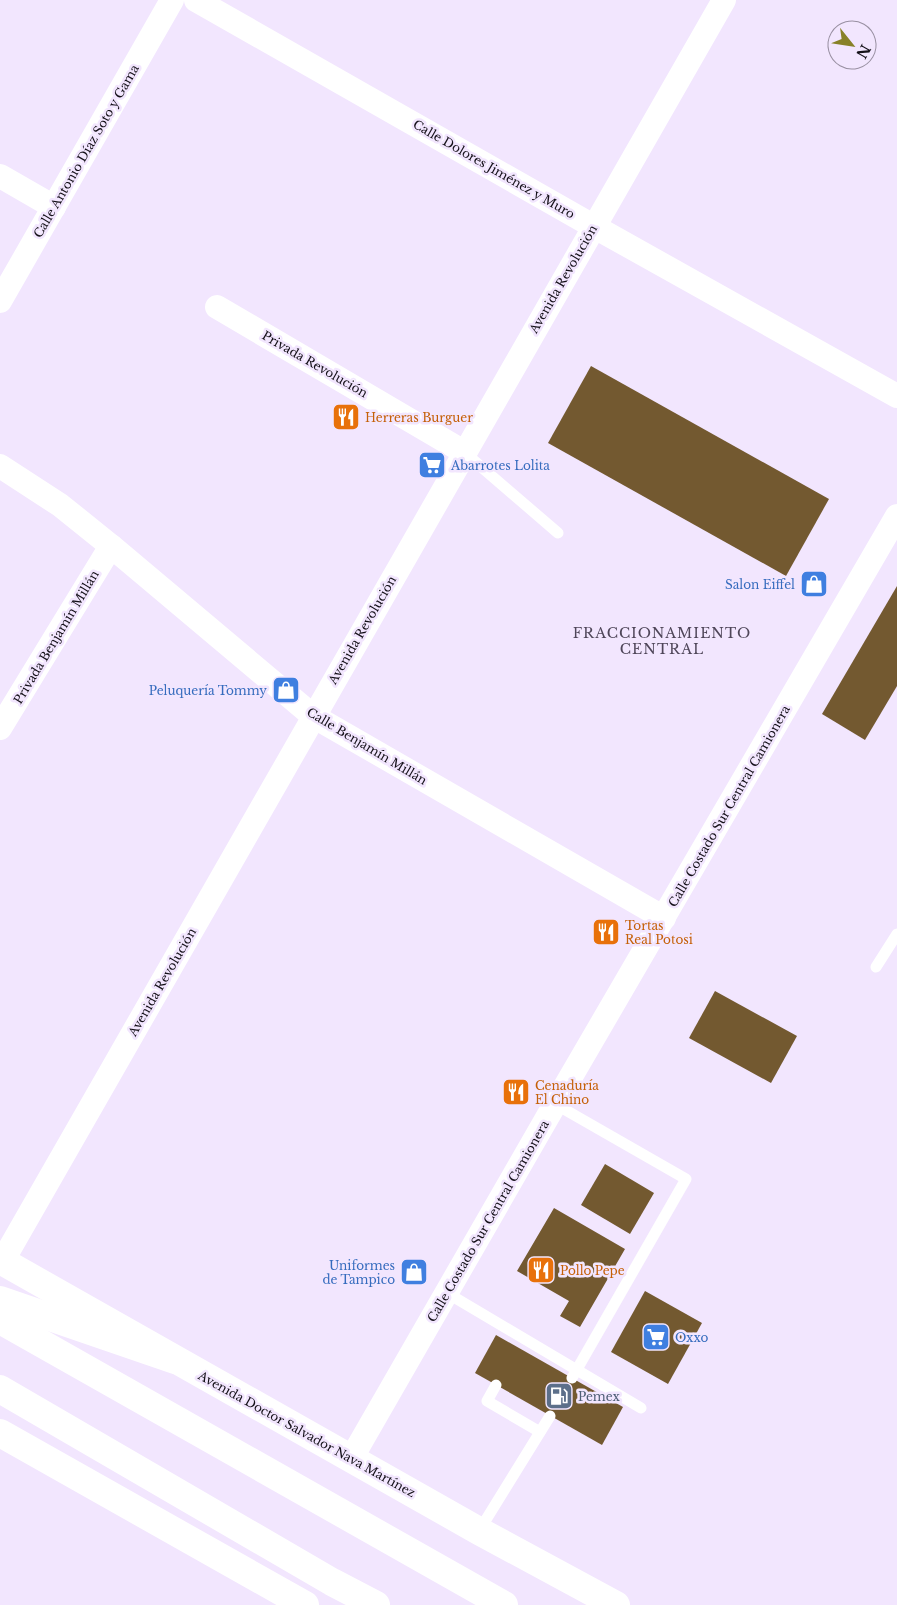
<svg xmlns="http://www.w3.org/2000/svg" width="897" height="1605" font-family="'Libre Baskerville',serif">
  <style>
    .building { fill: #735930 }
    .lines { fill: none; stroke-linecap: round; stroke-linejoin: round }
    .service { stroke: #fff; stroke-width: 11 }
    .minor { stroke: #fff; stroke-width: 24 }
    .secondary { stroke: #fff; stroke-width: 28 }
    .motorway { stroke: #fff; stroke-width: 28 }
    .labels { text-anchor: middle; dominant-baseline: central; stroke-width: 5; stroke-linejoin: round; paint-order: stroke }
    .street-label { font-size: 12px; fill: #141018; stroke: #f2e6fe }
    .food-label { font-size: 12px; fill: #c56008; stroke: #f2e6fe; text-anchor: start }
    .shop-label { font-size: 12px; fill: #366cbe; stroke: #f2e6fe; text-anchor: end }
    .service-label { font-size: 12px; fill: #4e5e75; stroke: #f2e6fe; text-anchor: start }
    .neighbourhood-label { font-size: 14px; letter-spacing: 1px; fill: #4f4659; stroke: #f2e6fe }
  </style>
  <rect width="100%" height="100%" fill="#f2e6fe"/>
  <!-- building -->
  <g class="building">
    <path d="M 591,366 L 829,499 L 786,576 L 548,443 Z"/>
    <path d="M 897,586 L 897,686 L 865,740 L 822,714 Z"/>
    <path d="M 715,991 L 797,1036 L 771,1083 L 689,1038 Z"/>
    <path d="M 605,1164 L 654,1193 L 630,1234 L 581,1205 Z"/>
    <path d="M 554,1208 L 625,1249 L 580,1327 L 560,1316 L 569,1301 L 517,1271 Z"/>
    <path d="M 645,1291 L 702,1323 L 668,1384 L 611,1352 Z"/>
    <path d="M 496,1335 L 623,1407 L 602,1445 L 475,1373 Z"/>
  </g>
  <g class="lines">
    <!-- service -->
    <g class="service">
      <path d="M 464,452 L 558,533"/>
      <path d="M 876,967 L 897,934"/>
      <path d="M 555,1104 L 686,1179 L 572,1378"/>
      <path d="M 447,1293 L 641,1408"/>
      <path d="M 496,1385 L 487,1401 L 540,1432"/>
      <path d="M 479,1531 L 550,1416"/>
    </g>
    <!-- minor -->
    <g class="minor">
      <path d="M 196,0 L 593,226 L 897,396"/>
      <path d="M 0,176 L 54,207"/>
      <path d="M 0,301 L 172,0"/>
      <path d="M 217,307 L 464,452"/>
      <path d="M 0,466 L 60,505 L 111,546 L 313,716 L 664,918"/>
      <path d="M 0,728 L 111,546"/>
      <path d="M 2,1262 L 724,0"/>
      <path d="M 351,1459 L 555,1104 L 897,516"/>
    </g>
    <!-- secondary -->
    <g class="secondary">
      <path d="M 0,1260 L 479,1531 L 616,1605"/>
      <path d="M 0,1433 L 305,1605"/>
    </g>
    <!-- motorway -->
    <g class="motorway">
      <path d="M 0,1300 L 175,1360"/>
      <path d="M 0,1320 L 504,1605"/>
      <path d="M 0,1389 L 332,1582 L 376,1605"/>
    </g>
  </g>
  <!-- icons -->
  <defs>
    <g id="restaurant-square" transform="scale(1.4375)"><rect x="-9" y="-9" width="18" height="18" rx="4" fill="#e8710a" stroke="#f2e6fe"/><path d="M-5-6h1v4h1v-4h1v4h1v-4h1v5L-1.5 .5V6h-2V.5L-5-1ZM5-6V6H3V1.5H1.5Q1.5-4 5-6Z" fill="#fff"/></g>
    <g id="supermarket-square" transform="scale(1.4375)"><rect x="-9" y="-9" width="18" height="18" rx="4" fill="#3f7fe0" stroke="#f2e6fe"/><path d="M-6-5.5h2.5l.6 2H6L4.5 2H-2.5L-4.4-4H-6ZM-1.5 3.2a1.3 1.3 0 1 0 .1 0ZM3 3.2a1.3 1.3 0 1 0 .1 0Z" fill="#fff"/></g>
    <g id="shop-square" transform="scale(1.4375)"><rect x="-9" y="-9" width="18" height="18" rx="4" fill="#3f7fe0" stroke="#f2e6fe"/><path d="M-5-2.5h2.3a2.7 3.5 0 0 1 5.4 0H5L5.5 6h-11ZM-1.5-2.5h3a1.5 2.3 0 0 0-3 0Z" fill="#fff"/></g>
    <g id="fuel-square" transform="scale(1.4375)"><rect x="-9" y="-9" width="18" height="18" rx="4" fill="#5c6f8a" stroke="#f2e6fe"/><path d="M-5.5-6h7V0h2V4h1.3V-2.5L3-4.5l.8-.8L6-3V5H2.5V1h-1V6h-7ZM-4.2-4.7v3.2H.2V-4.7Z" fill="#fff"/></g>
  </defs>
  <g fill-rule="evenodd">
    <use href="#restaurant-square" x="346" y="417"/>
    <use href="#supermarket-square" x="432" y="465"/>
    <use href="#shop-square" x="814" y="584"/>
    <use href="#shop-square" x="286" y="690"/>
    <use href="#restaurant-square" x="606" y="932"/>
    <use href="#restaurant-square" x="516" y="1092"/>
    <use href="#restaurant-square" x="541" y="1270"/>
    <use href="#shop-square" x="414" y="1272"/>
    <use href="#supermarket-square" x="656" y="1337"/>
    <use href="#fuel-square" x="559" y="1396"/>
  </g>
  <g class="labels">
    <!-- street labels -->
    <g class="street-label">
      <text transform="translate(86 151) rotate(-60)">Calle Antonio Díaz Soto y Gama</text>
      <text transform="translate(494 169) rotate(30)">Calle Dolores Jiménez y Muro</text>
      <text transform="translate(563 279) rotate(-60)">Avenida Revolución</text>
      <text transform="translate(315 364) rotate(30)">Privada Revolución</text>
      <text transform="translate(362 630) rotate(-60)">Avenida Revolución</text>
      <text transform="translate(56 637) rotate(-59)">Privada Benjamín Millán</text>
      <text transform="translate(367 746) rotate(31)">Calle Benjamín Millán</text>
      <text transform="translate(729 806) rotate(-60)">Calle Costado Sur Central Camionera</text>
      <text transform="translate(162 982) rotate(-60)">Avenida Revolución</text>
      <text transform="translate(488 1221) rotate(-60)">Calle Costado Sur Central Camionera</text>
      <text transform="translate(307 1434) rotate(29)">Avenida Doctor Salvador Nava Martínez</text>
    </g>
    <!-- food labels -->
    <g class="food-label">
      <text x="365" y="417">Herreras Burguer</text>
      <text x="625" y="925">Tortas<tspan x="625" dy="14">Real Potosi</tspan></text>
      <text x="535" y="1085">Cenaduría<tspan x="535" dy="14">El Chino</tspan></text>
      <text x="560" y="1270">Pollo Pepe</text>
    </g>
    <!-- shop labels -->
    <g class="shop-label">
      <text x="451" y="465" text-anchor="start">Abarrotes Lolita</text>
      <text x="795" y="584">Salon Eiffel</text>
      <text x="267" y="690">Peluquería Tommy</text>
      <text x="395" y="1265">Uniformes<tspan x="395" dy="14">de Tampico</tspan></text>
      <text x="675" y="1337" text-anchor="start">Oxxo</text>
    </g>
    <!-- service labels -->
    <g class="service-label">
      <text x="578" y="1396">Pemex</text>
    </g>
    <!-- neighbourhood labels -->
    <g class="neighbourhood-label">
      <text x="662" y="633">FRACCIONAMIENTO<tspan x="662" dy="16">CENTRAL</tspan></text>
    </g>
  </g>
  <!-- north arrow -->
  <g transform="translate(852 45) rotate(120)"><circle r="24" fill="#f2e6fe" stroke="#9990a2"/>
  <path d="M0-4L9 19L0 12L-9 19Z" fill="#888128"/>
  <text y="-8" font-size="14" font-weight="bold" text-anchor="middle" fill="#141018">N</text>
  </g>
</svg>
